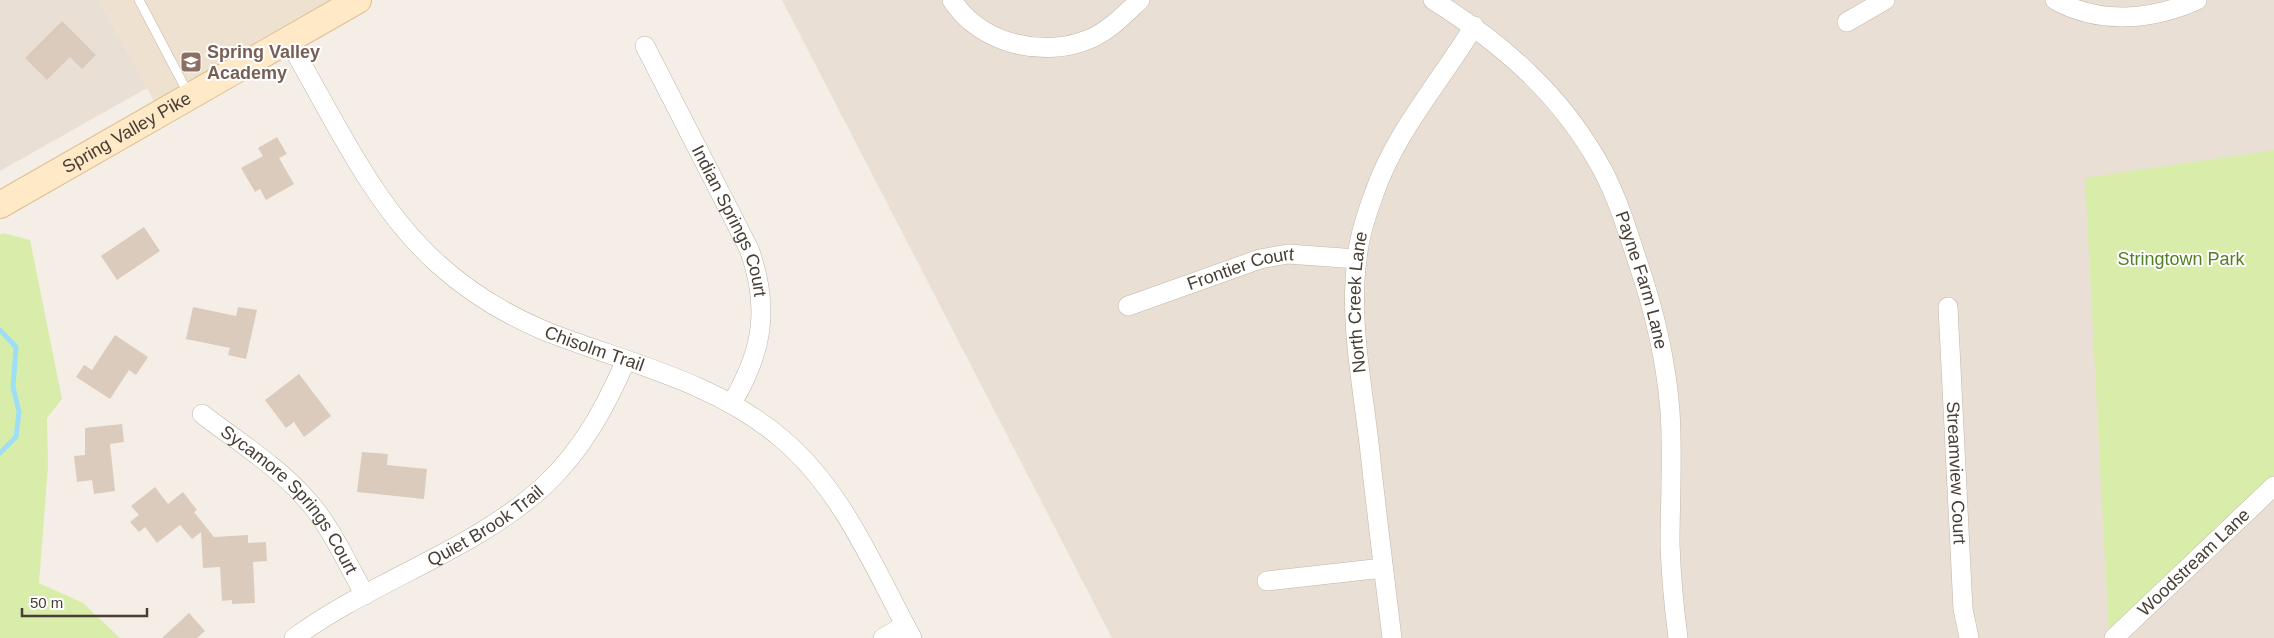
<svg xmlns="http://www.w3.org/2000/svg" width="2274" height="638" font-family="Arial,sans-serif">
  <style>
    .residential { fill: #e9dfd4 }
    .education { fill: #efe1cf }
    .green { fill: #d9edab }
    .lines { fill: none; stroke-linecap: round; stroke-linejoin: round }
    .stream { stroke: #9ddff7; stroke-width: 5 }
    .building { fill: #dbcbbd }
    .lane-casing { stroke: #c1b5a8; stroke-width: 10 }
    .street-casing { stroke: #c1b5a8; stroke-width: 20 }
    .secondary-casing { stroke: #ddbf93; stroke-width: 28 }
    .lane { stroke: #fff; stroke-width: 9 }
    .street { stroke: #fff; stroke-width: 19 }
    .secondary { stroke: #ffe9c6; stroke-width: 26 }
    .labels { text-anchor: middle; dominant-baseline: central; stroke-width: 4; stroke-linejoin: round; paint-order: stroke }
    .education-label { font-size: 18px; font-weight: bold; fill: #785e54; stroke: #fff; text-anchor: start }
    .street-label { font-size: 18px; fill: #483e35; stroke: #fff }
    .park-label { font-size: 18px; fill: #538022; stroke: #fff }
  </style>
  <rect width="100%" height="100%" fill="#f5eee6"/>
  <!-- residential -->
  <g class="residential">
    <path d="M 0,0 L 99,0 L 147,88 L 0,171 Z"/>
    <path d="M 782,0 L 2274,0 L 2274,638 L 1112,638 Z"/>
  </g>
  <!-- education -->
  <path class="education" d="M 99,0 L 358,0 L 160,112 Z"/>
  <!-- green -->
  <g class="green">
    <path d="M 2274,150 L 2274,486 L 2109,638 L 2085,178 Z"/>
    <path d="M 3,233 L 30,240 L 62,399 L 47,418 L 48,467 L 39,583 L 83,603 L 120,638 L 0,638 L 0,235 Z"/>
  </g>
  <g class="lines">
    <!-- stream -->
    <path class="stream" d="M 0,330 L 16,347 L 13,387 L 19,412 L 16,437 L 0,453"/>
  </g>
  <!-- building -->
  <g class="building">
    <path d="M 62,21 L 96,55 L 82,69 L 70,57 L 47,80 L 25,58 Z"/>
    <path d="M 277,137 L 287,154 L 279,158 L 294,184 L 266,200 L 260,189 L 255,192 L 241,168 L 263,156 L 258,148 Z"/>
    <path d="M 144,227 L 160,251 L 117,280 L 101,256 Z"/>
    <path d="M 193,307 L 236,316 L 238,307 L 257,310 L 246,359 L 228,355 L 230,348 L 186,339 Z"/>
    <path d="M 115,335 L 148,357 L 136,375 L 129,370 L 110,399 L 76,377 L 84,365 L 92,370 Z"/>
    <path d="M 299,374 L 331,416 L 304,437 L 294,422 L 286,428 L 265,400 Z"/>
    <path d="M 122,424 L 124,442 L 110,444 L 115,491 L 94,494 L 92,480 L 77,482 L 74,456 L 85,455 L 85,428 Z"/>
    <path d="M 362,452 L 388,454 L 387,465 L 427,469 L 424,499 L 357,492 Z"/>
    <path d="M 155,487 L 168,504 L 183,492 L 197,510 L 194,512 L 214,537 L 248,535 L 248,543 L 266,542 L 267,561 L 253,562 L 255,603 L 232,604 L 232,600 L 222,601 L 220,567 L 203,568 L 201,532 L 192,539 L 180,525 L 157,543 L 145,527 L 139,532 L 130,522 L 139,515 L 131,506 Z"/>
    <path d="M 189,613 L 205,631 L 197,638 L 162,638 Z"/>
  </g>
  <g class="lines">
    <!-- lane casing -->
    <g class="lane-casing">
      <path id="lane" d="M 139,0 L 189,95"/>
    </g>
    <!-- street casing -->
    <g class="street-casing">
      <g id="street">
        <path d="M 952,0 C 981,45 1045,59 1092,38 C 1111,29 1125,14 1140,0"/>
        <path id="s1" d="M 1433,0 C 1503,44 1562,95 1602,169 C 1617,197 1627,229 1637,260 C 1654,309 1666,360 1670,411 C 1673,455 1670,500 1670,544 C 1671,575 1674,607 1678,638"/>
        <path d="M 2055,0 C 2100,25 2152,20 2197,0"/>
        <path d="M 1847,22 L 1885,0"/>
        <path id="s2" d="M 288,40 C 333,116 371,204 438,264 C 469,292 507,315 545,331 C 626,363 715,381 782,439 C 843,490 875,570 912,638"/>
        <path id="s3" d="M 645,46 L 749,249 C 770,307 763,351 732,403"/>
        <path id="s4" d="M 1128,306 L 1260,259 L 1288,254 L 1357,259"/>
        <path id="s5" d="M 1948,307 L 1963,609 L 1969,638"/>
        <path id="s6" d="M 202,414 C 237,441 279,467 308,501 C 332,528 347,564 365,595"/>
        <path d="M 1267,581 L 1383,568"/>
        <path id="s7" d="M 294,638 C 371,581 476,550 546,484 C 583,449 606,406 626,360"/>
        <path d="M 883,638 L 905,625"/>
        <path id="s8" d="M 1392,638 C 1384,573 1376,508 1369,443 C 1362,383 1349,319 1357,259 C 1359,237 1366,215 1374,194 C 1395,132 1441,81 1474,26"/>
        <path id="s9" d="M 2114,638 L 2274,486"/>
      </g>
    </g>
    <!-- secondary casing -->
    <g class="secondary-casing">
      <g id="secondary">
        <path id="s10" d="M 0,205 L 358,0"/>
      </g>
    </g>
    <!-- lane -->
    <use href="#lane" class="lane"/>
    <!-- street -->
    <use href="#street" class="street"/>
    <!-- secondary -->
    <use href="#secondary" class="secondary"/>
  </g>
  <!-- icons -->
  <defs>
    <g id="school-square" transform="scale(1.125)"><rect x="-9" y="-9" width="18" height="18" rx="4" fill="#8d6e63" stroke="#fff"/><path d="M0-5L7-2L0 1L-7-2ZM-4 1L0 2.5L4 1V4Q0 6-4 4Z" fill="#fff"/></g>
  </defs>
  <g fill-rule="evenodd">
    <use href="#school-square" x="191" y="62"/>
  </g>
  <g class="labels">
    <!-- education labels -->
    <g class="education-label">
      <text x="207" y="52">Spring Valley<tspan x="207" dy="21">Academy</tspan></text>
    </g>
    <!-- street labels -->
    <g class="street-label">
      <text stroke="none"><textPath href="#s10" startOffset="146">Spring Valley Pike</textPath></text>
      <text stroke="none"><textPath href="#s3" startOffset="195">Indian Springs Court</textPath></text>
      <text stroke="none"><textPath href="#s4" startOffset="119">Frontier Court</textPath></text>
      <text stroke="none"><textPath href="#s1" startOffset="360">Payne Farm Lane</textPath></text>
      <text stroke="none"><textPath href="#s8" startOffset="338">North Creek Lane</textPath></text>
      <text stroke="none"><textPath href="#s2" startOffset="450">Chisolm Trail</textPath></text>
      <text stroke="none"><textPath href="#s5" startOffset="166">Streamview Court</textPath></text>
      <text stroke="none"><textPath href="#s6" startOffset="124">Sycamore Springs Court</textPath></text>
      <text stroke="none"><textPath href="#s7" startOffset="222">Quiet Brook Trail</textPath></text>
      <text stroke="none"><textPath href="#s9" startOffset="110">Woodstream Lane</textPath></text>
    </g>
    <!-- park labels -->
    <g class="park-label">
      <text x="2181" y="259">Stringtown Park</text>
    </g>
  </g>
  <!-- scale -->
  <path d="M22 608v8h125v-8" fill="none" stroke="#483e35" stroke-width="2.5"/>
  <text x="30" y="608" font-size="15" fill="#483e35" stroke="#ffffff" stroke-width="4" paint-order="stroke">50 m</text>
</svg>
